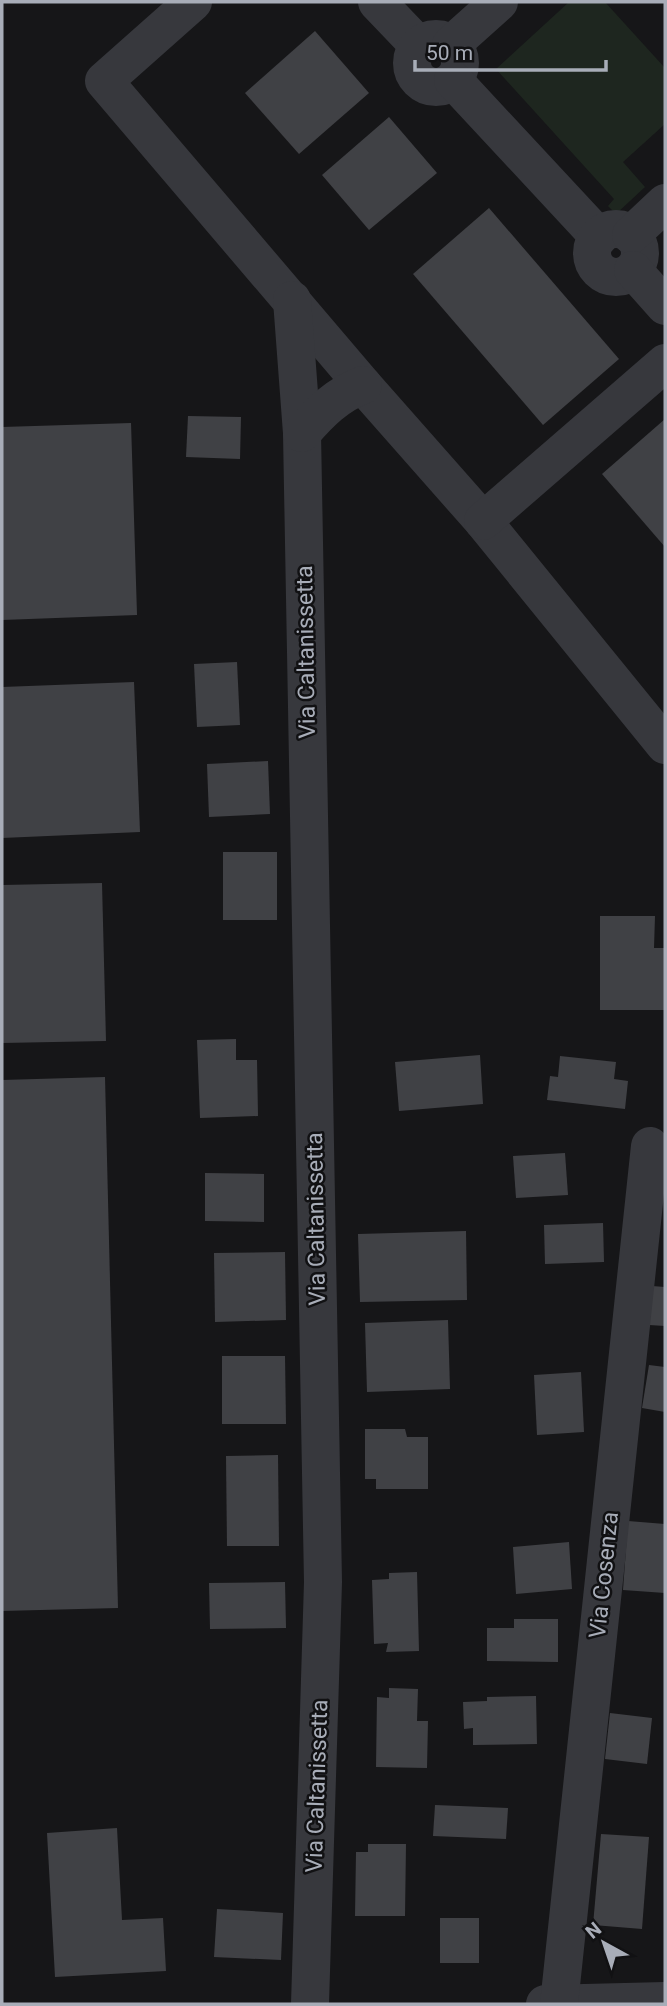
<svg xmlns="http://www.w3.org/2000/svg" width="667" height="2006" font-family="Roboto,sans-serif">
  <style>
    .green { fill: #1e261f }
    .building { fill: #404145 }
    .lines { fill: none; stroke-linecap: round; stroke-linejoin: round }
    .minor { stroke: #37383d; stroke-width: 38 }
    .labels { text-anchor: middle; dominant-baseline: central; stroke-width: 5; stroke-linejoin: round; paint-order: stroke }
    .street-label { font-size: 23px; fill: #a8adb8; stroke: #111113 }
  </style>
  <rect width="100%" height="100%" fill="#161618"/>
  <!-- green -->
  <path class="green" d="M 569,2 L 605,2 L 665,68 L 665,124 L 623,162 L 645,187 L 616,214 L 608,206 L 614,199 L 496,69 Z"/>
  <!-- building -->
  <g class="building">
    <path d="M 315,31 L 369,93 L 299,154 L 245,93 Z"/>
    <path d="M 389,117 L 437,173 L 369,230 L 322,175 Z"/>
    <path d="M 489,208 L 619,359 L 543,425 L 413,274 Z"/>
    <path d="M 188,416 L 241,417 L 240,459 L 186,457 Z"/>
    <path d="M 665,419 L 665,547 L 602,474 Z"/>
    <path d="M 131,423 L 137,615 L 2,620 L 2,427 Z"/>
    <path d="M 237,662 L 240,725 L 197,727 L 194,664 Z"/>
    <path d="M 134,682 L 140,832 L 2,838 L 2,687 Z"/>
    <path d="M 268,761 L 270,814 L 209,817 L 207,764 Z"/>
    <rect x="223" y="852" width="54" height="68"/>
    <path d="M 102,883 L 106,1041 L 2,1043 L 2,885 Z"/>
    <path d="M 600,916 L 655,916 L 654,948 L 665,948 L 665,1010 L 600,1010 Z"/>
    <path d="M 236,1039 L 236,1060 L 257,1060 L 258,1116 L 200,1118 L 197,1040 Z"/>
    <path d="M 480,1055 L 483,1104 L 399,1111 L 395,1062 Z"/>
    <path d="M 560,1056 L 616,1062 L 614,1079 L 628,1081 L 625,1109 L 547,1100 L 550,1076 L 558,1077 Z"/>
    <path d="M 105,1077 L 118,1608 L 2,1611 L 2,1080 Z"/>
    <path d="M 565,1153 L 568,1195 L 516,1198 L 513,1156 Z"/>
    <path d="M 205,1173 L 264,1174 L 264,1222 L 205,1221 Z"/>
    <path d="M 603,1223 L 604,1262 L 545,1264 L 544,1225 Z"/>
    <path d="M 466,1231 L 467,1300 L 360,1302 L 358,1234 Z"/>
    <path d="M 285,1252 L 286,1320 L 215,1322 L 214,1253 Z"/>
    <path d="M 652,1286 L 665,1287 L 665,1326 L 649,1325 Z"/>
    <path d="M 448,1320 L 450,1389 L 367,1392 L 365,1323 Z"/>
    <path d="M 222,1356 L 285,1356 L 286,1424 L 222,1424 Z"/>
    <path d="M 649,1365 L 665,1367 L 665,1412 L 642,1408 Z"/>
    <path d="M 581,1372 L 584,1432 L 537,1435 L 534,1375 Z"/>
    <path d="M 365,1429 L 405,1429 L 407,1437 L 428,1437 L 428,1489 L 376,1489 L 376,1479 L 365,1479 Z"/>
    <path d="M 278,1455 L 279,1546 L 227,1546 L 226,1456 Z"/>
    <path d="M 628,1521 L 665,1524 L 665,1593 L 623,1590 Z"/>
    <path d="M 569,1542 L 572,1589 L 516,1594 L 513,1547 Z"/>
    <path d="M 417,1572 L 419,1651 L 386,1652 L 388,1643 L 374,1644 L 372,1580 L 389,1579 L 389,1573 Z"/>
    <path d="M 285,1582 L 286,1628 L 210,1629 L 209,1583 Z"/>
    <path d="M 514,1619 L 558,1619 L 558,1662 L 487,1661 L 487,1628 L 514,1628 Z"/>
    <path d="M 389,1688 L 418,1689 L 417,1721 L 428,1721 L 427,1768 L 376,1767 L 377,1697 L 389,1698 Z"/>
    <path d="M 536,1696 L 537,1744 L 473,1745 L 473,1728 L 464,1729 L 463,1702 L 487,1701 L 487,1697 Z"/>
    <path d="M 610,1713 L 652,1718 L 647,1764 L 605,1759 Z"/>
    <path d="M 435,1805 L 508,1808 L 506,1839 L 433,1836 Z"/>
    <path d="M 117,1828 L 122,1920 L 163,1918 L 166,1971 L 55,1977 L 47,1833 Z"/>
    <path d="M 601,1834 L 649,1837 L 642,1929 L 593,1925 Z"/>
    <path d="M 368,1844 L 406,1844 L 405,1916 L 355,1916 L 356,1852 L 368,1852 Z"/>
    <path d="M 217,1909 L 283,1913 L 281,1960 L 214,1957 Z"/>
    <rect x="440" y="1918" width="39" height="45"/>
  </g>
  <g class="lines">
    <!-- minor -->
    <g class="minor">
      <path d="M 193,2 L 104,81 L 363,385 L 483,521 L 665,745"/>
      <path d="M 377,2 L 420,47"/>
      <circle cx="436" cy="63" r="24"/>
      <path d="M 451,45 L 499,2"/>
      <path d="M 453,80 L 599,237"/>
      <circle cx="616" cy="253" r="24"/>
      <path d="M 631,235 L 665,203"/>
      <path d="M 633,270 L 665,306"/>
      <path d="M 292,300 L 302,433 L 323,1582 L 310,2004"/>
      <path d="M 302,433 C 320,412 337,395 363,385"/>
      <path d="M 483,521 L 665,363"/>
      <path d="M 545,2004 L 665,2001"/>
      <path d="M 559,2004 L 650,1146"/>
    </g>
  </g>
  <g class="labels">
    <!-- street labels -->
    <g class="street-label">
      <text transform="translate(306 652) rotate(-91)">Via Caltanissetta</text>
      <text transform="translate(316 1219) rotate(-91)">Via Caltanissetta</text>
      <text transform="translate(604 1575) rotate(-84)">Via Cosenza</text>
      <text transform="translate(317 1786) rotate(-88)">Via Caltanissetta</text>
    </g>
  </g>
  <!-- border -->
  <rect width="667" height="2006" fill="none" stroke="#a8adb8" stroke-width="7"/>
  <!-- north arrow -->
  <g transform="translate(604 1943) rotate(320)" stroke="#111113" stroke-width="5" paint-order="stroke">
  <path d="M0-5L12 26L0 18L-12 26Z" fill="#a8adb8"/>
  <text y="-10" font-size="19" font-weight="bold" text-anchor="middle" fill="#a8adb8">N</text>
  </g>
  <!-- scale -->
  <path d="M415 60v10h191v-10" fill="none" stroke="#a8adb8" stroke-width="3.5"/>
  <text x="426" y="60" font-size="21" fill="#a8adb8" stroke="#111113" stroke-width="5" paint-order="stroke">50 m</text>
</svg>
